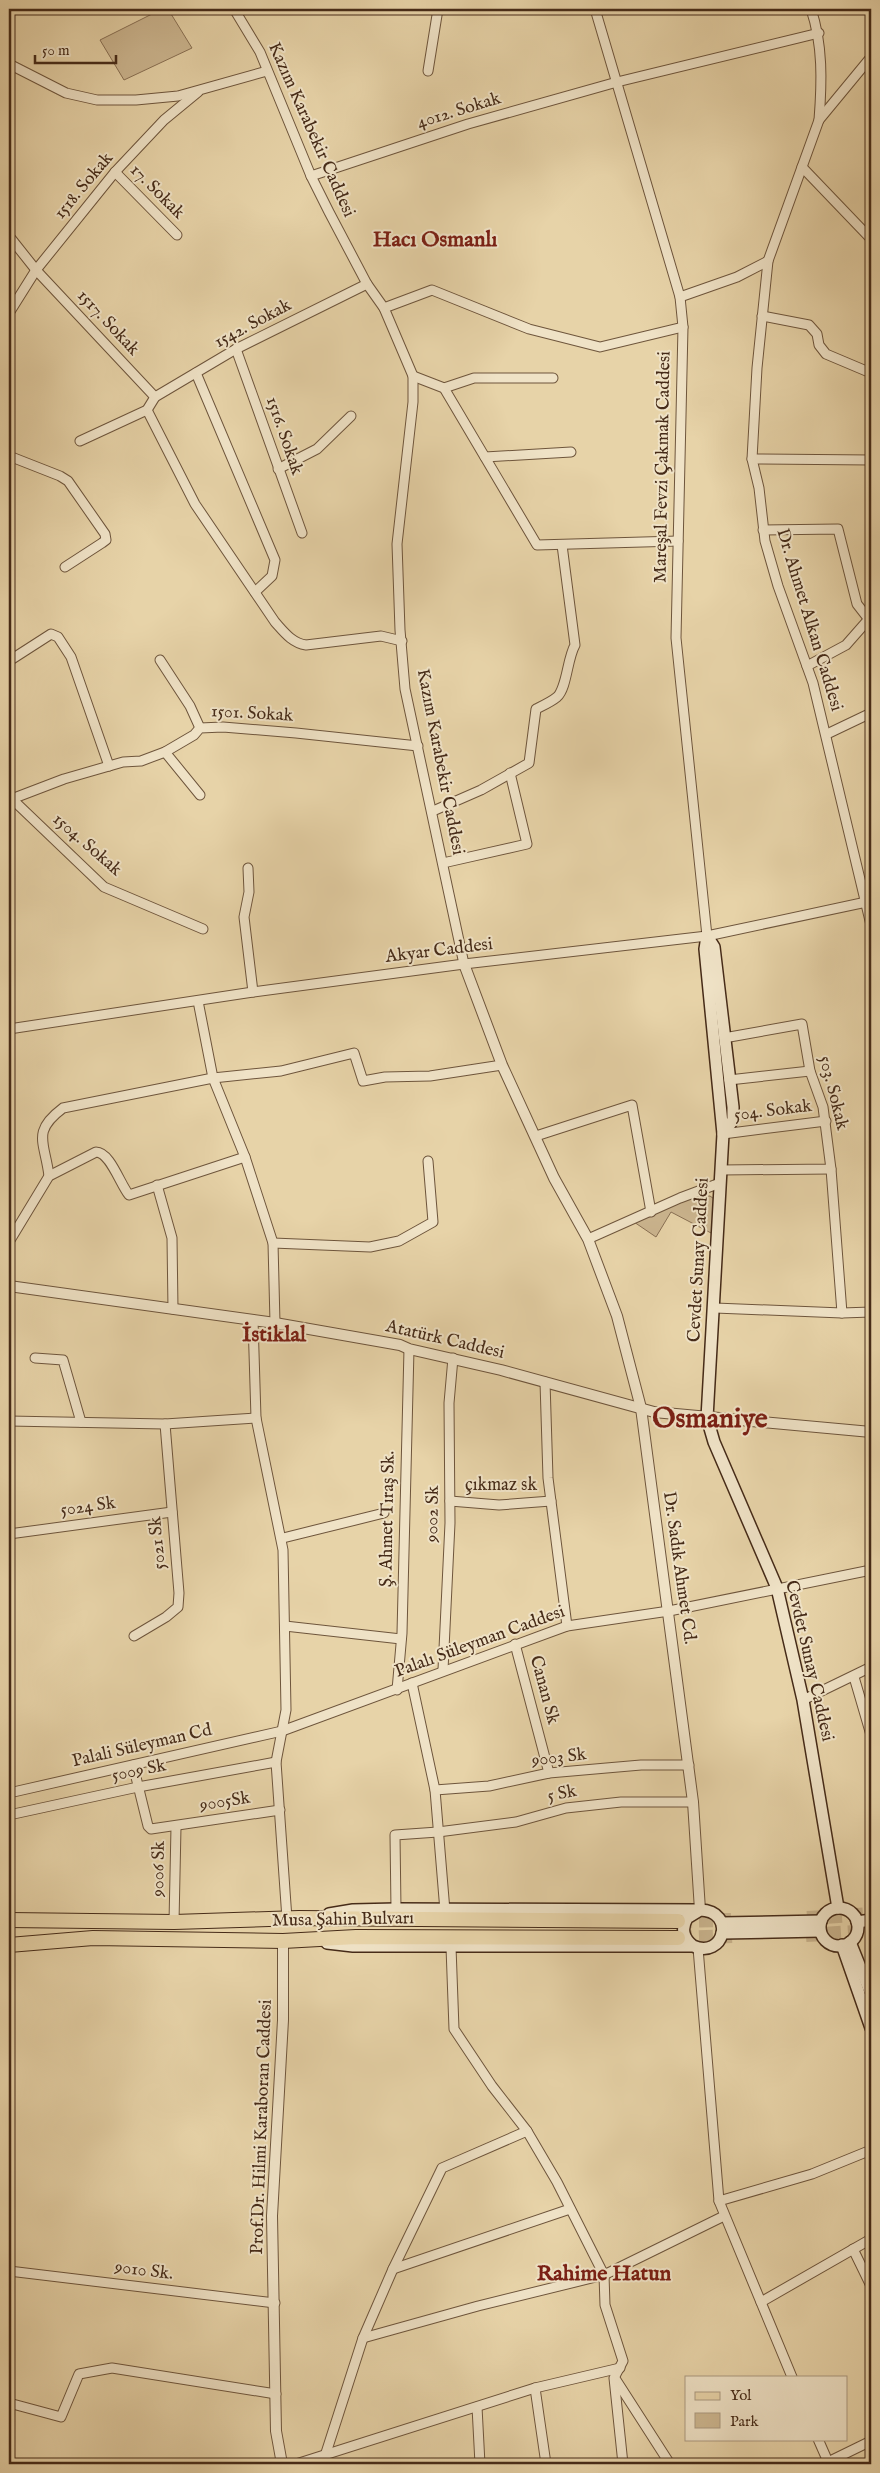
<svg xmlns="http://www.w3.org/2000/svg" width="880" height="2473" font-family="'IM FELL English',serif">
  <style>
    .green { fill: #ccb690; stroke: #897054 }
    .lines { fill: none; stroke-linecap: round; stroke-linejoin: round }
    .primary-tunnel { stroke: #c7b18b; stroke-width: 14; stroke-dasharray: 14 7; stroke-linecap: butt }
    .minor-casing { stroke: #6e553c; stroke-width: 11 }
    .tertiary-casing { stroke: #6e553c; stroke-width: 12 }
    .secondary-casing { stroke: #462b18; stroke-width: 14 }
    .primary-casing { stroke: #462b18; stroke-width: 16 }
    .minor { stroke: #efe2c6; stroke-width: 9 }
    .tertiary { stroke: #efe2c6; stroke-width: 10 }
    .secondary { stroke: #efe2c6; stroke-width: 11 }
    .primary { stroke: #e7d3a8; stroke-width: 14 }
    .labels { text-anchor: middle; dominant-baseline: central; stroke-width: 4; stroke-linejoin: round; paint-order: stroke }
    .street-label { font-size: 18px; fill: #462b18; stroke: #efe2c6 }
    .district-label { font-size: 22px; font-weight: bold; fill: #7a1f14; stroke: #efe2c6 }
    .town-label { font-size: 28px; font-weight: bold; fill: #7a1f14; stroke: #efe2c6 }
  </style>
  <rect width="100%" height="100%" fill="#e7d3a8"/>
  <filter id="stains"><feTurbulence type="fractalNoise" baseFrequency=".004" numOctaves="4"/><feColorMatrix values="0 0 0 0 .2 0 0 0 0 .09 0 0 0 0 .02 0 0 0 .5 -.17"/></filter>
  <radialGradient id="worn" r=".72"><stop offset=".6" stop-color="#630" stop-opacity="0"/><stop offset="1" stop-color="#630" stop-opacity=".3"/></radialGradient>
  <!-- green -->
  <g class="green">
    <path d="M 162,9 L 168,9 L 192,48 L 124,80 L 100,40 Z"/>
    <path d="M 710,1196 L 717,1201 L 713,1234 L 671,1212 L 656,1237 L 634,1222 L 690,1198 Z"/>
  </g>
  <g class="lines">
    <!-- primary-tunnel -->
    <g class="primary-tunnel">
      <path d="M 807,1918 L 871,1914"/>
      <path d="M 678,1921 L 731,1920"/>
      <path d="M 806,1935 L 871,1931"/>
      <path d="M 678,1938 L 732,1936"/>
    </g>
    <!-- minor casing -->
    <g class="minor-casing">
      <g id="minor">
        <path d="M 234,9 L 260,52 L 311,176 L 329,212 L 367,284 L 384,308 L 413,376 L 413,402 L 397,544 L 400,630 L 405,689 L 464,964"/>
        <path d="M 595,9 L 680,297 L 683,327 L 676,638 L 707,936"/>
        <path d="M 811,9 C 823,45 822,82 819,120"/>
        <path d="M 871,57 L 819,120 L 768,261 L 757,368 L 752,459 L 759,488 L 765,541 L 778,586 L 813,683 L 871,925"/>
        <path d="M 9,64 L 66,93 L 97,100 L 136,100 L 178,96 L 267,71"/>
        <path d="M 428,71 L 438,9"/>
        <path d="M 802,167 L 871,239"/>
        <path d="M 115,172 L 177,235"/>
        <path d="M 311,176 L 468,124 L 617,82 L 819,33"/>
        <path d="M 9,236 L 36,270 L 155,397"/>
        <path d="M 680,297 L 737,277 L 768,261"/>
        <path d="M 384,308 L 432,290 L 529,329 L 600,347 L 683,327"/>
        <path d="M 9,313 L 36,270 L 115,172 L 164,120 L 198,92"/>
        <path d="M 762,316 L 809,325 L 817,334 L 819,345 L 826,354 L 871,373"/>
        <path d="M 236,349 L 302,533"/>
        <path d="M 196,373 L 275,560 L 272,576 L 255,592"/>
        <path d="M 413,376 L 444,388 L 537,545 L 678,541"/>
        <path d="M 444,388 L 474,378 L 553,378"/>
        <path d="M 147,410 L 195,504 L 275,622 C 284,632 292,643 306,645 L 381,636 L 402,641"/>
        <path d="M 80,441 L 147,410 L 155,397 L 236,349 L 367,284"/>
        <path d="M 9,456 L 60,476 L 68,481 L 105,534 L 106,540 L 102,543 L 65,567"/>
        <path d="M 485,457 L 571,452"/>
        <path d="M 752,459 L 871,460"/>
        <path d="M 278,469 L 317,449 L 351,416"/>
        <path d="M 763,530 L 838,529 L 857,604 L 871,622"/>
        <path d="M 160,660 L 190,706 L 200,728"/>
        <path d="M 9,661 L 51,634 L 58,637 L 71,657 L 109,766"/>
        <path d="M 807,666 L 846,645 L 868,620"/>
        <path d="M 827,734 L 871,713"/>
        <path d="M 165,752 L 200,795"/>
        <path d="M 12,799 L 104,887 L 203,929"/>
        <path d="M 9,800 L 64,779 L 123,762 L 141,761 L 165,752 L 194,735 L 200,728 L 223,727 L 296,733 L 418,746"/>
        <path d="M 433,811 L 481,790 L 529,763 L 536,709 C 542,706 551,702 557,697 C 567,688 567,659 575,645 L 562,545"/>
        <path d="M 443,863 L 527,844 L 510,773"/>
        <path d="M 248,868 L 249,892 L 244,917 L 253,992"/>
        <path d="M 198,1001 L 213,1078 L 245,1157 L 273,1243 L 275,1323"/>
        <path d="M 9,1029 L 253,992 L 464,964 L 707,936 L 871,901"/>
        <path d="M 729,1080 L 810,1071"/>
        <path d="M 723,1134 L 826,1121"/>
        <path d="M 536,1136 L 632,1105 L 651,1212"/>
        <path d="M 831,1169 L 842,1313"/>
        <path d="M 721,1170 L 831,1169 L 823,1107 L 810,1071 L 802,1024 L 724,1038"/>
        <path d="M 49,1176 C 45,1142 31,1132 63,1108 L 213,1078 L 281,1071 L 354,1053 L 363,1081 L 385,1077 L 430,1076 L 502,1065"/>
        <path d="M 157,1185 L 172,1238 L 173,1309"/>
        <path d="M 588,1239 L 680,1198 L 720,1183"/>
        <path d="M 9,1242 L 49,1176 L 96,1152 C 110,1152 120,1184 129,1195 L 245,1157"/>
        <path d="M 273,1243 L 370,1247 L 399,1241 L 433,1222 L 428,1161"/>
        <path d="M 715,1308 L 842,1313 L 871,1312"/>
        <path d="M 253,1320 L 256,1418 L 283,1550 L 286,1710 L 276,1762 L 287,1919"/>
        <path d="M 35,1358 L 63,1360 L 81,1422"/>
        <path d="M 545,1382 L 548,1478 L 567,1626"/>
        <path d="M 9,1421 L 165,1424 L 256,1418"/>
        <path d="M 450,1501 L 499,1505 L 551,1501"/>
        <path d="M 9,1534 L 172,1512"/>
        <path d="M 283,1538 L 384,1513"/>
        <path d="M 285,1626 L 401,1639"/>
        <path d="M 134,1636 L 166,1617 L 178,1607 L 179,1593 L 165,1424"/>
        <path d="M 515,1644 L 549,1773"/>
        <path d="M 443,1670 L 450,1523 L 449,1403 L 453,1358"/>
        <path d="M 854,1677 L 871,1735"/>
        <path d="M 412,1683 L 435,1790 L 445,1911"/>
        <path d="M 397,1690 L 402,1633 L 409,1349"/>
        <path d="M 803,1700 L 871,1667"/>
        <path d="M 133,1765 L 148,1826 L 151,1829 L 280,1810"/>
        <path d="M 435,1790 L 489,1786 L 549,1773 L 641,1765 L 689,1765"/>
        <path d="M 9,1793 L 282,1731 L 567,1626 L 669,1611 L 871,1570"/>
        <path d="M 9,1815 L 138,1787 L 276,1762"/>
        <path d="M 396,1909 L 395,1835 L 438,1832 L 516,1822 L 566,1808 L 621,1802 L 693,1802"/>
        <path d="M 174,1922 L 176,1827"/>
        <path d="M 451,1947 L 454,2029 L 492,2086 L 527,2131 L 557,2182 L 604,2275 L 605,2305 L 623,2361 L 614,2378 L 623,2464"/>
        <path d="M 698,1948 L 719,2201 L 792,2377"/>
        <path d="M 719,2201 L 812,2174 L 871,2150"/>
        <path d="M 853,2249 L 871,2286"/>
        <path d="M 393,2269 L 570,2209"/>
        <path d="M 9,2271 L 275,2303"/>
        <path d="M 761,2302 L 871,2239"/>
        <path d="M 363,2338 L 478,2306 L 604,2275 L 724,2216"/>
        <path d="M 616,2380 L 670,2464"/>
        <path d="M 535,2388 L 546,2464"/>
        <path d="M 9,2403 L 61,2417 L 79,2374 L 112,2368 L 276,2394"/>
        <path d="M 477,2407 L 480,2464"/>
        <path d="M 818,2439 L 829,2464"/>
        <path d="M 325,2456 L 363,2338 L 393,2269 L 442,2168 L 527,2131"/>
        <path d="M 828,2462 L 871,2441"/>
        <path d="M 296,2464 L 535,2388 L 620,2368"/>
      </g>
    </g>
    <!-- tertiary casing -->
    <g class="tertiary-casing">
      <g id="tertiary">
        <path d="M 464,964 L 502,1065 L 554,1178 L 588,1239 L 617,1316 L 641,1408 L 693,1802 L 700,1910"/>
        <path d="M 9,1286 L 275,1323 L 400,1345 L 409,1349 L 501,1370 L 654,1412 L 871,1432"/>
        <path d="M 282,2464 L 276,2431 L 272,2216 L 283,2020 L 283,1941"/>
      </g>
    </g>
    <!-- secondary casing -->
    <g class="secondary-casing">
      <g id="secondary">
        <path d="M 707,936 L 705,949 L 723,1134 L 707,1418 L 714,1442 L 777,1588 L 803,1700 L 838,1908"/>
        <path d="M 707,936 L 714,947 L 733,1107 L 733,1120 L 723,1134"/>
        <circle cx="839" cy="1927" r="19"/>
        <path d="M 329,1914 L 353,1910 L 396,1909 L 698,1910"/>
        <path d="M 857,1922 L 871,1920"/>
        <path d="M 722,1923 L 821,1921"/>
        <path d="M 722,1933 L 820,1931"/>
        <path d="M 850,1942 L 871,1994"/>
        <path d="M 327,1943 L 353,1946 L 693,1946 C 724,1960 737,1911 700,1910 L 687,1918 C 681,1929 683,1938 693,1946"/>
        <path d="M 842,1945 L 871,2028"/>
      </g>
    </g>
    <!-- primary casing -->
    <g class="primary-casing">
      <g id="primary">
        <path d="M 9,1920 L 174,1922 L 299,1918 L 678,1921"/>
        <path d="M 9,1945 L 93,1938 L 283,1941 L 356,1937 L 678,1938"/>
      </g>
    </g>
    <!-- minor -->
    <use href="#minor" class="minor"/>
    <!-- tertiary -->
    <use href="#tertiary" class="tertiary"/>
    <!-- secondary -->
    <use href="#secondary" class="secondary"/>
    <!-- primary -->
    <use href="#primary" class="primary"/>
  </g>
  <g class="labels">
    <!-- street labels -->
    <g class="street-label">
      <text transform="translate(459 111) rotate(-17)">4012. Sokak</text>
      <text transform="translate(311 130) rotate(66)">Kazım Karabekir Caddesi</text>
      <text transform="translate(84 186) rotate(-50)">1518. Sokak</text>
      <text transform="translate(157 192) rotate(45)">17. Sokak</text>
      <text transform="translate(108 323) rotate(47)">1517. Sokak</text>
      <text transform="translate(253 324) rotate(-28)">1542. Sokak</text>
      <text transform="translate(284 436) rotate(71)">1516. Sokak</text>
      <text transform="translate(663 467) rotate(-89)">Mareşal Fevzi Çakmak Caddesi</text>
      <text transform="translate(809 620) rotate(73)">Dr. Ahmet Alkan Caddesi</text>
      <text transform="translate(252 714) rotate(3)">1501. Sokak</text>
      <text transform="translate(440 762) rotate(79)">Kazım Karabekir Caddesi</text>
      <text transform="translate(87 845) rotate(41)">1504. Sokak</text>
      <text transform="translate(439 951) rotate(-7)">Akyar Caddesi</text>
      <text transform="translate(833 1093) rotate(76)">503. Sokak</text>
      <text transform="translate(773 1111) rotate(-7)">504. Sokak</text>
      <text transform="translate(699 1260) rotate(-87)">Cevdet Sunay Caddesi</text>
      <text transform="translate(445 1340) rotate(13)">Atatürk Caddesi</text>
      <text x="501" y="1485">çıkmaz sk</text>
      <text transform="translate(88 1507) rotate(-8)">5024 Sk</text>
      <text transform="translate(433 1514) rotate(-89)">9002 Sk</text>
      <text transform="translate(388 1519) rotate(-89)">Ş. Ahmet Tıraş Sk.</text>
      <text transform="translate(158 1543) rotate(-95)">5021 Sk</text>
      <text transform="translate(679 1568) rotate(82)">Dr. Sadık Ahmet Cd.</text>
      <text transform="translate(480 1642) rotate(-20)">Palalı Süleyman Caddesi</text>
      <text transform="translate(809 1661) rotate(77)">Cevdet Sunay Caddesi</text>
      <text transform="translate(544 1690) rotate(75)">Canan Sk</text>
      <text transform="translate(142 1746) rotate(-13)">Palali Süleyman Cd</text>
      <text transform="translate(559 1758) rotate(-7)">9003 Sk</text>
      <text transform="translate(139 1771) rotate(-11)">5009 Sk</text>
      <text transform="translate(562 1794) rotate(-11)">5 Sk</text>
      <text transform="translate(225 1802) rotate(-9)">9005Sk</text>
      <text transform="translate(159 1869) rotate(-89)">9006 Sk</text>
      <text transform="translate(343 1920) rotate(-1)">Musa Şahin Bulvarı</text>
      <text transform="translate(262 2127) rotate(-88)">Prof.Dr. Hilmi Karaboran Caddesi</text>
      <text transform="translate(144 2271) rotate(7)">9010 Sk.</text>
    </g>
    <!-- district labels -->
    <g class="district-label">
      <text x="435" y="240">Hacı Osmanlı</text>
      <text x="274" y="1335">İstiklal</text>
      <text x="604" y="2274">Rahime Hatun</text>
    </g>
    <!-- town labels -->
    <g class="town-label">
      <text x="710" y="1419">Osmaniye</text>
    </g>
  </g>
  <!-- margin -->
  <rect width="880" height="2473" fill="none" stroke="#e7d3a8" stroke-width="30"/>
  <rect x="10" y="10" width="860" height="2453" fill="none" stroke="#462b18" stroke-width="2.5"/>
  <rect x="15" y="15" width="850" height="2443" fill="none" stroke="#462b18"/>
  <!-- legend -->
  <rect x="685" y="2376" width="162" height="65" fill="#efe2c6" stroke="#ab9980"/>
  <rect x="695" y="2392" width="25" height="8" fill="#e7d3a8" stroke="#ab9980"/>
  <text x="730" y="2400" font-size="15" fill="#462b18">Yol</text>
  <rect x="695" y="2413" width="25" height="15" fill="#ccb690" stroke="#ab9980"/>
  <text x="730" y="2426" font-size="15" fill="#462b18">Park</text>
  <!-- scale -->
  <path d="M35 55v8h81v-8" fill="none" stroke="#462b18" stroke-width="2.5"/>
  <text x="42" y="55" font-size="15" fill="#462b18" stroke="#efe2c6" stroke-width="4" paint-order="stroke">50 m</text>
  <rect width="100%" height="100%" filter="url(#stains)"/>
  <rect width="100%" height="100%" fill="url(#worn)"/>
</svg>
